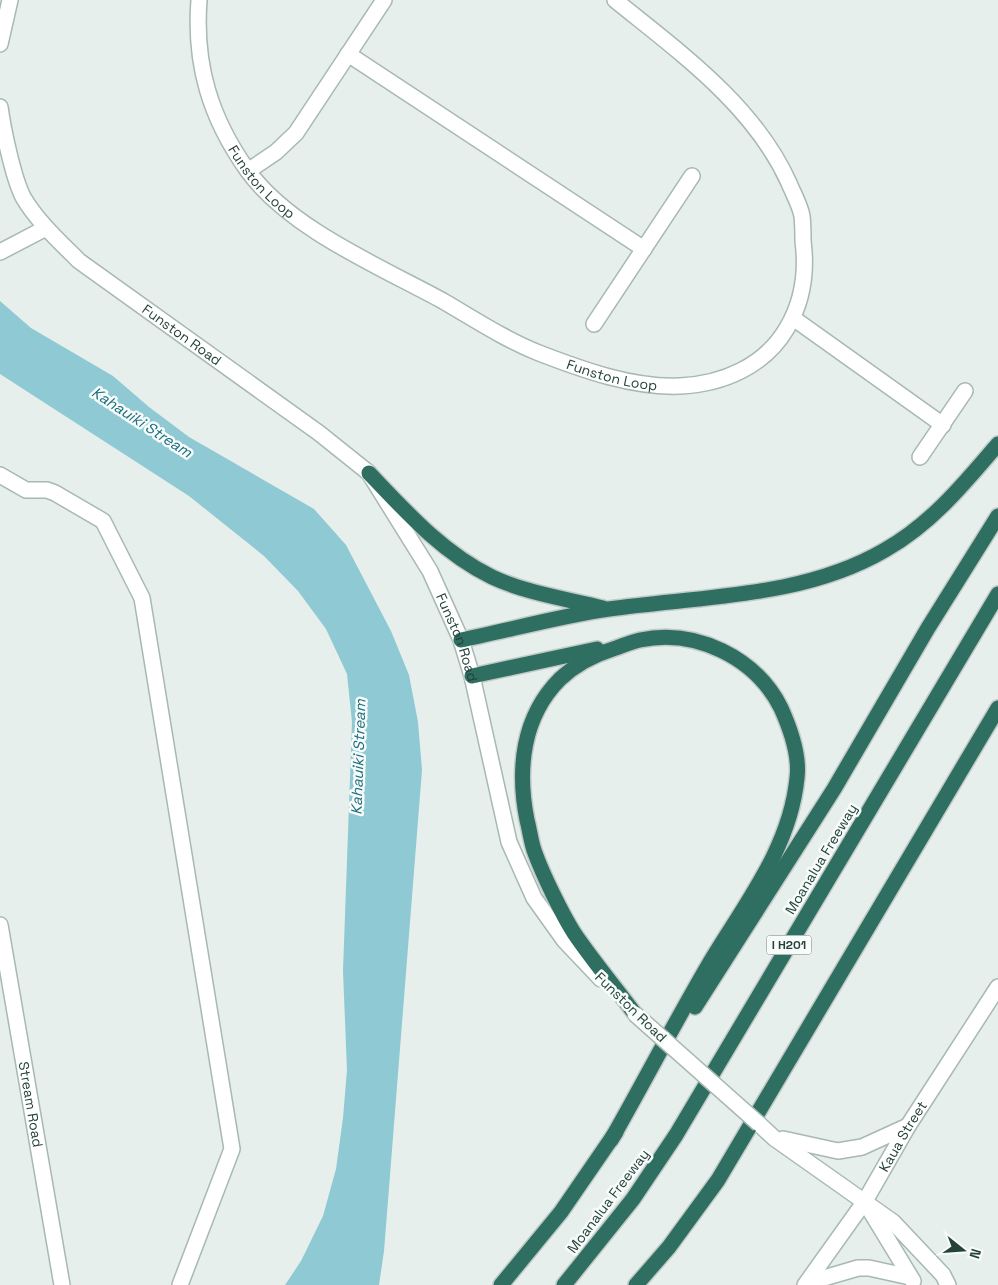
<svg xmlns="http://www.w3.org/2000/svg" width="998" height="1285" font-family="'Space Grotesk',sans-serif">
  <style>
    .water { fill: #8ec9d4 }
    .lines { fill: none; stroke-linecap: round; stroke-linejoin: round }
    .minor-casing { stroke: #a8b8b2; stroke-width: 18 }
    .highway-casing { stroke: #c2cac8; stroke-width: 18 }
    .minor { stroke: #fff; stroke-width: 15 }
    .highway { stroke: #2f6f62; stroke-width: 15 }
    .minor-bridge-casing { stroke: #a8b8b2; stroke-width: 18; stroke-linecap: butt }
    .minor-bridge { stroke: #fff; stroke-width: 15 }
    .labels { text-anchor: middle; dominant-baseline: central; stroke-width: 5; stroke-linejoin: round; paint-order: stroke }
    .shield { fill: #f7fbf9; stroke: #637a73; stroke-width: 1 }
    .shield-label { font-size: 12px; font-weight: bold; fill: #24423a }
    .street-label { font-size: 14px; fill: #24423a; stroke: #f7fbf9 }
    .water-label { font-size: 15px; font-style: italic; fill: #1c6f80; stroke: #f7fbf9 }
  </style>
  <rect width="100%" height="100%" fill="#e6efeb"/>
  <!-- water -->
  <path class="water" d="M 0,301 L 31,328 L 113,376 L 149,407 L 189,437 L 314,509 L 346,545 L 391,631 L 409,675 L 418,722 L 422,770 L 384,1251 L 379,1285 L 285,1285 L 301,1261 L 323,1216 L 336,1169 L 343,1118 L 347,1070 L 343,971 L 352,722 L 347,674 L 326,629 L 298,591 L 264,556 L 189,496 L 0,374 Z"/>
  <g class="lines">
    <!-- minor casing -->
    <g class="minor-casing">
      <g id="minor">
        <path id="s1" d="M 199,0 C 194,64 210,118 248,171 C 290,229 381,267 443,301 C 474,319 506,340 539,353 C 583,370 633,388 680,386 C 723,384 765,366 787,328 C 803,301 807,272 803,241 C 803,233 803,224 802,216 C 800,205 793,193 789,183 C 754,105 679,52 615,0"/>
        <path d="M 0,44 L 10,0"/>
        <path d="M 348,54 L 644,249"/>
        <path id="s2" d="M 0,107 C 3,129 13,177 23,197 C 37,221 59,241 79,261 L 319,433 L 369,473 L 430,571 L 461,640 L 472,676 L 509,842 L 534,898 L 564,940 L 601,979"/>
        <path d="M 248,171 L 276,152 L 296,133 L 384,0"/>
        <path d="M 0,252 L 46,228"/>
        <path d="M 793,318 L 943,425"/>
        <path d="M 594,324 L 692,176"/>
        <path d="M 920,457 L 965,391"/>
        <path d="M 0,475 L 26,490 L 47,490 L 55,493 L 103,521 L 142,598 L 232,1149 L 180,1285"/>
        <path id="s3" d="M 0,925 L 62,1285"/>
        <path d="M 759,1124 L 774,1138 L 893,1222 L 943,1275 L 948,1285"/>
        <path d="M 783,1139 L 838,1151 L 862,1147 L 908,1126"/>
        <path d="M 868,1207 L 913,1281"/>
        <path d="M 807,1283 L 858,1268 L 869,1268 L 910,1277"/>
        <path id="s4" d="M 805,1285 L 865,1201 L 908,1126 L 998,987"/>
      </g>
    </g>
    <!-- highway casing -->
    <g class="highway-casing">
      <g id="highway">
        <path d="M 369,473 C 406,512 443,553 492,577 C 526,593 567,599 603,608"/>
        <path d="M 461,640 C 510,630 560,616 609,609 C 701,596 803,598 885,550 C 931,524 964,484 998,444"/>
        <path d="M 472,676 L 597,649"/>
        <path d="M 695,1007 L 834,789 L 928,628 L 998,516"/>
        <path d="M 611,1140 C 644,1082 675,1022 709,964 C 744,905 790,849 797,778 C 800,755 790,728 781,708 C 756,658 696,628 640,640 C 631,642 622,646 613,649 C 594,655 575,665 560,679 C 522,717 517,770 527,820 C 530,831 531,843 535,853 C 543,875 562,914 574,933 C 593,961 615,987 635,1014"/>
        <path d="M 501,1285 L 561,1212 L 616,1132"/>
        <path d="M 564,1285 L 633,1199 L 676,1135 L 998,594"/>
        <path d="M 636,1285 L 669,1247 L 718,1180 L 998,708"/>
      </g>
    </g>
    <!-- minor -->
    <use href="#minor" class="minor"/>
    <!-- highway -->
    <use href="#highway" class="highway"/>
    <!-- minor-bridge casing -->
    <g class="minor-bridge-casing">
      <path id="minor-bridge" d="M 635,1014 L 759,1124"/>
    </g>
    <!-- minor-bridge -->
    <use href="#minor-bridge" class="minor-bridge"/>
  </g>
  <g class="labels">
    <!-- shield labels -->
    <rect class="shield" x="766.5" y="935.5" width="45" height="19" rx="4"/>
    <g class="shield-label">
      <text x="789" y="945">I H201</text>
    </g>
    <!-- street labels -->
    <g class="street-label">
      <text stroke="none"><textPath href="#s1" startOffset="199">Funston Loop</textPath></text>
      <text stroke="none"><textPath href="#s2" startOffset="305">Funston Road</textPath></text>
      <text stroke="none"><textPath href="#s1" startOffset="604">Funston Loop</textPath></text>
      <text stroke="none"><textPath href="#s2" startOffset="725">Funston Road</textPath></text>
      <text transform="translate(821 859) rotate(-59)">Moanalua Freeway</text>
      <text transform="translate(631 1007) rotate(44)">Funston Road</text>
      <text stroke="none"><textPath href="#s3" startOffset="182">Stream Road</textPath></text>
      <text stroke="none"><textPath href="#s4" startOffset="178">Kaua Street</textPath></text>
      <text transform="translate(608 1201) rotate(-53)">Moanalua Freeway</text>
    </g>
    <!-- water labels -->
    <g class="water-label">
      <text transform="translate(142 422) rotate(33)">Kahauiki Stream</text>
      <text transform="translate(358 757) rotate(-88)">Kahauiki Stream</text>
    </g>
  </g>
  <!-- north arrow -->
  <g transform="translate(963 1250) rotate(107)" stroke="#f7fbf9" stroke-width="4" paint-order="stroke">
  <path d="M0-4L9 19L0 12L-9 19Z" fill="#24423a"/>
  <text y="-8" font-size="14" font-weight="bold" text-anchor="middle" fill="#24423a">N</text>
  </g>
</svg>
